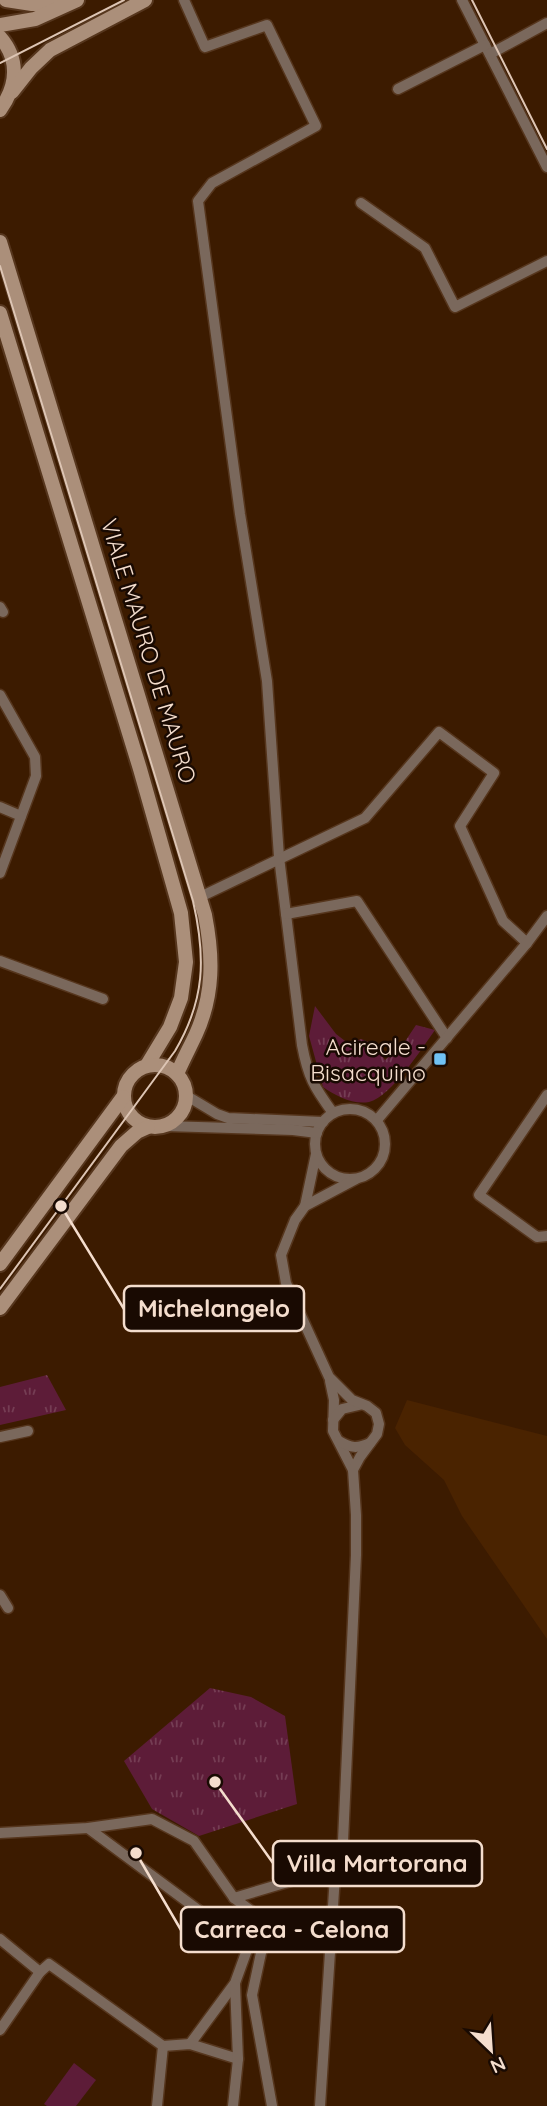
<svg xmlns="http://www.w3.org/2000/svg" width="547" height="2106" font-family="Quicksand,sans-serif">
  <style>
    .built { fill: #4a2300 }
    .grass { fill: url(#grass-tufts) }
    .garden { fill: #5d1c38 }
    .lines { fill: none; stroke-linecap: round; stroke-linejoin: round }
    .street-casing { stroke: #56361d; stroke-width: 13 }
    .secondary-casing { stroke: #56361d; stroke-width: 18 }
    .street { stroke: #7a685c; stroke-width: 10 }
    .secondary { stroke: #ab8f7a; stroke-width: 14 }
    .tram { stroke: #ddc5b4; stroke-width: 2 }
    .poi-dot { fill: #70c2f4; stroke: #190a02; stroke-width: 2.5 }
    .labels { text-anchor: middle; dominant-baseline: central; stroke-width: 5; stroke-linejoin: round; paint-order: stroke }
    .street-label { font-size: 23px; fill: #f4ddcd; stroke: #190a02 }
    .poi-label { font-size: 23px; fill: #f4ddcd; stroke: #190a02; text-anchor: end }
    .leader { fill: none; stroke: #f4ddcd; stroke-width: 2.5 }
    .callout-dot { fill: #f4ddcd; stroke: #190a02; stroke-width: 2.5 }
    .callout { fill: #190a02; stroke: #f4ddcd; stroke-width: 2.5 }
    .callout-label { font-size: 24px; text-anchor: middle; font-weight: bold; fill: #f4ddcd }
  </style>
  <defs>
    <pattern id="grass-tufts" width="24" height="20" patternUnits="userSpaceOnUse" patternTransform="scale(1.75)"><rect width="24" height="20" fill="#5d1c38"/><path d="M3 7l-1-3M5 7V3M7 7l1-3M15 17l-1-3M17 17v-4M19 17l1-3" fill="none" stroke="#753d54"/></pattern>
  </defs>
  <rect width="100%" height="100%" fill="#3c1b00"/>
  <!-- built -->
  <path class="built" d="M 407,1400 L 547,1436 L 547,1639 L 462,1516 L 444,1480 L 405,1445 L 395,1428 Z"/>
  <!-- grass -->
  <g class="grass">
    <path d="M 315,1006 L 336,1034 L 349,1044 L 361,1039 L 374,1044 L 385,1060 L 404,1043 L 416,1025 L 435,1030 C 422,1048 392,1096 369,1102 C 353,1105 336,1096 323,1087 L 309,1036 Z"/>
    <path d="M 47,1375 L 66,1410 L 0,1425 L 0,1387 Z"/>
    <path d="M 210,1688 L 251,1697 L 285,1716 L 297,1804 L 199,1836 L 152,1809 L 124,1761 Z"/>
  </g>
  <!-- garden -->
  <path class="garden" d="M 74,2063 L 96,2080 L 76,2106 L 47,2106 L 44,2104 Z"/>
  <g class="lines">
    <!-- street casing -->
    <g class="street-casing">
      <g id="street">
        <path d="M 184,0 L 205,47 L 267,25 L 316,126 L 212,183 L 198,201 L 240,514 L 267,681 L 279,857 L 302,1045 C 308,1077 314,1087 333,1113"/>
        <path d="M 462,0 L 547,167"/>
        <path d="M 490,54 L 547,23"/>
        <path d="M 398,89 L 485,45"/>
        <path d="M 361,203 L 425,248 L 455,307 L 547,261"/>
        <path d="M 0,607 L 3,612"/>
        <path d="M 0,695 L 35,757 L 36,776 L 0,873"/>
        <path d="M 0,807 L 21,816"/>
        <path d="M 200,897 L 365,818 L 439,732 L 494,773 L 460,826 L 503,921 L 527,943"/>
        <path d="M 286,914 L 357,901 L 447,1038"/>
        <path d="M 0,961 L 103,999"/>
        <path d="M 547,1095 L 479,1195 L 537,1237 L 547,1236"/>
        <path d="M 187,1096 L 217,1114 L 228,1118 L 323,1122"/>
        <circle cx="350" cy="1144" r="35"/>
        <path d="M 377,1120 L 527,943 L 547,916"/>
        <path d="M 165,1126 L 293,1130 L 317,1133"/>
        <path d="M 305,1206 L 316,1154"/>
        <path d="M 330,1381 L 334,1400 L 333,1431 L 353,1470"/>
        <path d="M 333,1420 L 342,1409 L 359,1405"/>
        <path d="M 0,1437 L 28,1431"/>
        <path d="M 339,1441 C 351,1448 357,1449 370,1443"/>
        <path d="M 0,1595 L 8,1608"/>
        <path d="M 88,1828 L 205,1915 L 239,1931 L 247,1950 L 235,1983 L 190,2044"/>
        <path d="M 0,1833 L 88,1828 L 152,1819 L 194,1841 L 234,1898 L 254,1913 L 264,1939 L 252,1995 L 272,2106"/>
        <path d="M 234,1898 L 318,1873 L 336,1860"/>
        <path d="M 0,1939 L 40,1972"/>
        <path d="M 0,2030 L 40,1972 L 49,1964 L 163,2046 L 157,2106"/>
        <path d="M 163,2046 L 190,2044 L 238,2059"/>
        <path d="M 233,2106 L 238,2059 L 235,1984"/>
        <path d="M 320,2106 L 336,1860 L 343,1841 L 356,1555 L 356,1515 L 353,1470 L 360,1457 L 377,1434 L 379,1424 L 376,1413 L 367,1406 L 352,1400 L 329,1377 L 286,1283 L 281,1255 L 295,1220 L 305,1206 L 356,1179"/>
      </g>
    </g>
    <!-- secondary casing -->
    <g class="secondary-casing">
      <g id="secondary">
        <path d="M 6,0 L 32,4 L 62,4"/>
        <path d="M 0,25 L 35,19 L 77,0"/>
        <path d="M 0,37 C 20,60 17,86 0,110"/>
        <path d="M 12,92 L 31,68 L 50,50 L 145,0"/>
        <path d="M 0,242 L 205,915 C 213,956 214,994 196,1034 C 190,1047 183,1060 177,1074"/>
        <path d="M 0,313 L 140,769 L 181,913 L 186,962 L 181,998 L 170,1027 L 147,1065"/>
        <circle cx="155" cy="1096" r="31"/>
        <path d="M 0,1264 L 123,1097"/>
        <path d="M 0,1308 L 121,1146 L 137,1132 L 148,1127"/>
      </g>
    </g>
    <!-- street -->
    <use href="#street" class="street"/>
    <!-- secondary -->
    <use href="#secondary" class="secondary"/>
    <!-- tram -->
    <g class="tram">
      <path d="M 472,0 L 547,149"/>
      <path d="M 0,63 L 124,0"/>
      <path d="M 0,266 L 193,901 C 206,958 205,1000 175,1051 L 0,1289"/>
    </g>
  </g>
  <!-- markers -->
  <rect class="poi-dot" x="433" y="1052" width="14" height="14" rx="3.5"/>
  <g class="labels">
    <!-- street labels -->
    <g class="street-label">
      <text transform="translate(149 651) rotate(73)">VIALE MAURO DE MAURO</text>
    </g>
    <!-- poi labels -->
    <g class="poi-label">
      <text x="426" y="1046">Acireale -<tspan x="426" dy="26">Bisacquino</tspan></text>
    </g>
  </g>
  <!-- callouts -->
  <path class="leader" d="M61 1206L124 1309M215 1782L273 1863M136 1853L181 1930"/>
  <g class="callout-dot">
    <circle cx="61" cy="1206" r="7"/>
    <circle cx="215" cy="1782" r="7"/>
    <circle cx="136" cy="1853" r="7"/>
  </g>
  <g class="callout">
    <rect x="124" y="1286" width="180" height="45" rx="7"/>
    <rect x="273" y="1841" width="209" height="45" rx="7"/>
    <rect x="181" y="1907" width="223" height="45" rx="7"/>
  </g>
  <g class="callout-label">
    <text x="214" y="1317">Michelangelo</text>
    <text x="377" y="1872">Villa Martorana</text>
    <text x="292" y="1938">Carreca - Celona</text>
  </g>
  <!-- north arrow -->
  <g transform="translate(491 2050) rotate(155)" stroke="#190a02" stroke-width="5" paint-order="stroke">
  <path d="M0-5L12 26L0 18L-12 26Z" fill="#f4ddcd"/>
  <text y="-10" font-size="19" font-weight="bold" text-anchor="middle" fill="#f4ddcd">N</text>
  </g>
</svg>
